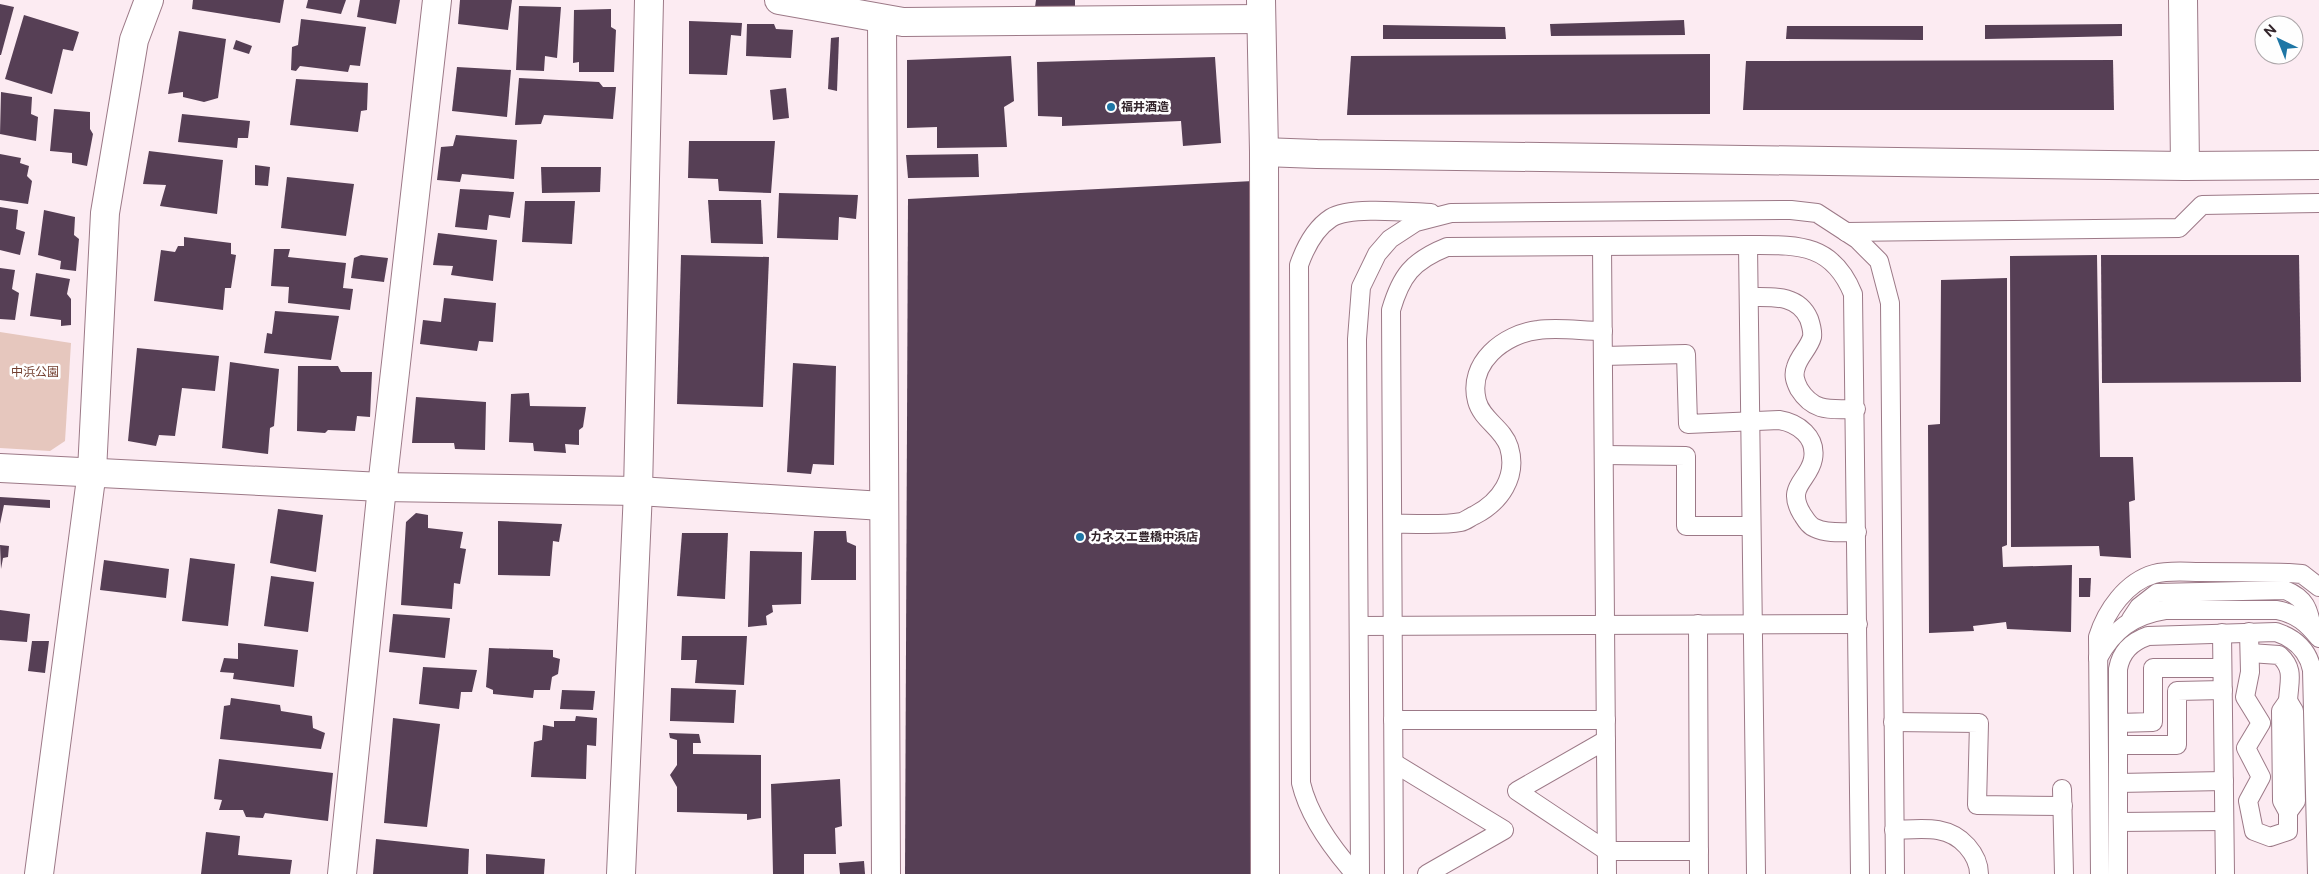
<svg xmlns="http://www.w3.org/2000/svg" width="2319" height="874" font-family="'Public Sans','Noto Sans JP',sans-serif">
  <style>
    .green { fill: #e6c7be }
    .building { fill: #563f55 }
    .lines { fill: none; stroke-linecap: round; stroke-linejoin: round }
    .lane-casing { stroke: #9c7987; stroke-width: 20 }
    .street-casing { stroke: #9c7987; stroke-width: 30 }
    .secondary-casing { stroke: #9c7987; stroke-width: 30 }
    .lane { stroke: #fff; stroke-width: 18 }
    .street { stroke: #fff; stroke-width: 28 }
    .secondary { stroke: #fff; stroke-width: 28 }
    .poi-dot { fill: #1e76a5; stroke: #fefefe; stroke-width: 2 }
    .labels { text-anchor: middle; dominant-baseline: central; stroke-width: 5; stroke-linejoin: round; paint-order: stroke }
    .poi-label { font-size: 12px; font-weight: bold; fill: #33252b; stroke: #fefefe; text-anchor: start }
    .park-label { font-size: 12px; fill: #723e2f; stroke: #fefefe }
  </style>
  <rect width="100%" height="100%" fill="#fcebf2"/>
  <!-- green -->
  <path class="green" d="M 0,332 L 71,343 L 65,441 L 50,451 L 0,448 Z"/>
  <!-- building -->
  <g class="building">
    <path d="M 193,0 L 284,0 L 280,23 L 192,9 Z"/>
    <path d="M 308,0 L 346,0 L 341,14 L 306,8 Z"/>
    <path d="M 360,0 L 400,0 L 396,24 L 357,17 Z"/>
    <path d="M 460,0 L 512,0 L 508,30 L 458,24 Z"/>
    <path d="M 1036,0 L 1075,0 L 1075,11 L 1035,7 Z"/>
    <path d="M 0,4 L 14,7 L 1,55 L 0,55 Z"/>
    <path d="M 519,6 L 561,7 L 557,58 L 545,56 L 544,71 L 516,70 Z"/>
    <path d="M 611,9 L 611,27 L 616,30 L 614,72 L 579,72 L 579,62 L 573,63 L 574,10 Z"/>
    <path d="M 24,15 L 79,32 L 73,51 L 63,49 L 52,94 L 5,79 Z"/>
    <path d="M 301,19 L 366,27 L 360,66 L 350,65 L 348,72 L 300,66 L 296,71 L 291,70 L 292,47 L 298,45 Z"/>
    <path d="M 1684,20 L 1685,35 L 1551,36 L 1550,24 Z"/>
    <path d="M 689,21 L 742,23 L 741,36 L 731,35 L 727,75 L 689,74 Z"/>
    <path d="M 747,24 L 774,24 L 776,29 L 793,30 L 791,58 L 746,56 Z"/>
    <path d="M 2122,24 L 2122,36 L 1985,39 L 1985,25 Z"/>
    <path d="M 1383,25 L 1505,27 L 1506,39 L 1383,39 Z"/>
    <path d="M 1787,26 L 1923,26 L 1923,40 L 1786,39 Z"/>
    <path d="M 179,31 L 226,39 L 218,98 L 204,102 L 183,97 L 183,92 L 168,94 Z"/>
    <path d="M 839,37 L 837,91 L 828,89 L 831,38 Z"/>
    <path d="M 236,40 L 252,46 L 249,54 L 233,49 Z"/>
    <path d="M 1710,54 L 1710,114 L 1347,115 L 1351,56 Z"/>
    <path d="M 1011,56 L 1014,101 L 1004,107 L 1007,147 L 937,148 L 937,127 L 907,128 L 907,60 Z"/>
    <path d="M 1215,57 L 1221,143 L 1183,146 L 1181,121 L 1062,126 L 1062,117 L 1038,116 L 1037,62 Z"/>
    <path d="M 2113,60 L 2114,110 L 1743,110 L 1746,61 Z"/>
    <path d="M 457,67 L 511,70 L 507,117 L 452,111 Z"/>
    <path d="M 519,78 L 599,82 L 603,87 L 616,87 L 613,119 L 544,115 L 541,124 L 515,125 Z"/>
    <path d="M 296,79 L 368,83 L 367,110 L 361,111 L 358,132 L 290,125 Z"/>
    <path d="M 786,88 L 789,118 L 773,120 L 770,90 Z"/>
    <path d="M 1,92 L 32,97 L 31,114 L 38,117 L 36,141 L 0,134 Z"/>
    <path d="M 54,109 L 90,112 L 90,129 L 93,134 L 87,166 L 72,163 L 72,153 L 50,151 Z"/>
    <path d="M 182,114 L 250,121 L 248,138 L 238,138 L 237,148 L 178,142 Z"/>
    <path d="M 456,135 L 517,140 L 514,179 L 462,174 L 460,182 L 437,180 L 441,147 L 453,146 Z"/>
    <path d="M 689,141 L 775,141 L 771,193 L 719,191 L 718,179 L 688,178 Z"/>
    <path d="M 149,151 L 223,160 L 217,214 L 160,206 L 166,185 L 143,184 Z"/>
    <path d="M 0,154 L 21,158 L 20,163 L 29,166 L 27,176 L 32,181 L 28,204 L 0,200 Z"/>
    <path d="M 978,154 L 979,177 L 908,178 L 906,155 Z"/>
    <path d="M 255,165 L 270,167 L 268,186 L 255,185 Z"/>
    <path d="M 541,167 L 601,167 L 600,192 L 542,193 Z"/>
    <path d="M 287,177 L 354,184 L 346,236 L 281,228 Z"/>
    <path d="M 1253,181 L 1254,874 L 905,874 L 908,199 Z"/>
    <path d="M 460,189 L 514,192 L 510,218 L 489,215 L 487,230 L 455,227 Z"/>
    <path d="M 779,193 L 858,195 L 856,219 L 839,217 L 838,240 L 777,238 Z"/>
    <path d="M 708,200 L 761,200 L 763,244 L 711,243 Z"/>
    <path d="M 525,201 L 575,201 L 572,244 L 522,242 Z"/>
    <path d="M 0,207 L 18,210 L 16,229 L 25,232 L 20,255 L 0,250 Z"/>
    <path d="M 44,210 L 75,217 L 74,235 L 79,239 L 76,271 L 60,269 L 61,261 L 38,255 Z"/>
    <path d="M 438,233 L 497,240 L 493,281 L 451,275 L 453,266 L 433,265 Z"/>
    <path d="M 184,237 L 231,243 L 231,254 L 236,255 L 231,288 L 225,288 L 223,310 L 154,301 L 161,250 L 175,252 L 178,246 L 184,246 Z"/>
    <path d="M 274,249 L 290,249 L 288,257 L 346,263 L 343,288 L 353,289 L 350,310 L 288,303 L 289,287 L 271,286 Z"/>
    <path d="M 361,255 L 388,258 L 384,282 L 351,278 L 354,258 Z"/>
    <path d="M 681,255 L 769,257 L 763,407 L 677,404 Z"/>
    <path d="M 2097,255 L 2100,457 L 2133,457 L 2135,500 L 2129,502 L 2131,558 L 2100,556 L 2099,546 L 2011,547 L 2010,256 Z"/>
    <path d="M 2101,255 L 2299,255 L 2301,382 L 2102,383 Z"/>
    <path d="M 0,268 L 15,270 L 12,289 L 19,293 L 15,320 L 0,319 Z"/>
    <path d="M 36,273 L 70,279 L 67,294 L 71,299 L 71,325 L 61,326 L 61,320 L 30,316 Z"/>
    <path d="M 2007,278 L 2007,545 L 2002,547 L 2003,567 L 2072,565 L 2071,632 L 2007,629 L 2006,622 L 1973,626 L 1974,631 L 1929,633 L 1928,425 L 1940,424 L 1941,280 Z"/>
    <path d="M 444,298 L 496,303 L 493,342 L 479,341 L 477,351 L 420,344 L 423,320 L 441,322 Z"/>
    <path d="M 275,311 L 339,316 L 331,360 L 264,353 L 267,333 L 272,334 Z"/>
    <path d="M 137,348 L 219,356 L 215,391 L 182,388 L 175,436 L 159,435 L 156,446 L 128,441 Z"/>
    <path d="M 230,362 L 279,369 L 274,426 L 270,428 L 268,454 L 222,448 Z"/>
    <path d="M 793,363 L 836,366 L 834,465 L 813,464 L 811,474 L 787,472 Z"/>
    <path d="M 298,366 L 338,366 L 341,372 L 372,372 L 370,417 L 357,416 L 355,431 L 328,430 L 325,433 L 297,431 Z"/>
    <path d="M 529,393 L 530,406 L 586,407 L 583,427 L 579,430 L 579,445 L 565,444 L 566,453 L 534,451 L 533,443 L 509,442 L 511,394 Z"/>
    <path d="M 416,397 L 486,402 L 485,450 L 455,449 L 454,443 L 412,443 Z"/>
    <path d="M 0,497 L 50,500 L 50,508 L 4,505 L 0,524 Z"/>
    <path d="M 278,509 L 323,515 L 316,572 L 270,563 Z"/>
    <path d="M 416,513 L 428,515 L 428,528 L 463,532 L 460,548 L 466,549 L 460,584 L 454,583 L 452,609 L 401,605 L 406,522 Z"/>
    <path d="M 498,521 L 562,524 L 559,542 L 553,541 L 550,576 L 498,575 Z"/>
    <path d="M 814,531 L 846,531 L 847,542 L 856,546 L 856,580 L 811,580 Z"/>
    <path d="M 682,533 L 728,533 L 725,599 L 677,596 Z"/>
    <path d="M 0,545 L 9,546 L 8,557 L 3,558 L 1,569 Z"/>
    <path d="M 750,551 L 802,552 L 801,604 L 772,605 L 773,612 L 766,616 L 767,625 L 748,627 Z"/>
    <path d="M 190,558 L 235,564 L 228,626 L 182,621 Z"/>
    <path d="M 104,560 L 169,569 L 166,598 L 100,590 Z"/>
    <path d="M 271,576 L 314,582 L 308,632 L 264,626 Z"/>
    <path d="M 2079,578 L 2091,578 L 2090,597 L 2079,597 Z"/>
    <path d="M 0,610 L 30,614 L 27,642 L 0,640 Z"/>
    <path d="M 393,614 L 450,618 L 445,658 L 389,652 Z"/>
    <path d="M 682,636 L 747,636 L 744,685 L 695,683 L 697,660 L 681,660 Z"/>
    <path d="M 32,641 L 49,641 L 45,673 L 28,671 Z"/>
    <path d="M 238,643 L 298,650 L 294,687 L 233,679 L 234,673 L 220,672 L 224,658 L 238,659 Z"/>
    <path d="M 489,648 L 553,650 L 553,657 L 560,659 L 558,674 L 552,677 L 550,690 L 534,690 L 533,698 L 493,694 L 493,690 L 486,687 Z"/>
    <path d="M 423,667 L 477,670 L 472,692 L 461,692 L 459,709 L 419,704 Z"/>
    <path d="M 671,688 L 736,690 L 734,723 L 670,721 Z"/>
    <path d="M 562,690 L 595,691 L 593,710 L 560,709 Z"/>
    <path d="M 231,698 L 280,705 L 281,711 L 312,716 L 313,728 L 325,733 L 321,749 L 220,739 L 224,706 L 230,705 Z"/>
    <path d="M 576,716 L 597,718 L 596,746 L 587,745 L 586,779 L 531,777 L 534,742 L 542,740 L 543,725 L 554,727 L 554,721 L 575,721 Z"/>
    <path d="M 393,718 L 440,724 L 427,827 L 384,823 Z"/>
    <path d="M 669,733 L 699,734 L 701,743 L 693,743 L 693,754 L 761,755 L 761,818 L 747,820 L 747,814 L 677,812 L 677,787 L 670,775 L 677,765 L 677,740 L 670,738 Z"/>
    <path d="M 219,759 L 333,773 L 328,821 L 265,813 L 263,818 L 246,817 L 243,810 L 219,810 L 222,800 L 214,799 Z"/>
    <path d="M 840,779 L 842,826 L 835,828 L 836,854 L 804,854 L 804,874 L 773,874 L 771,784 Z"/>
    <path d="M 206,832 L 240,836 L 238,855 L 292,860 L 290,874 L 201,874 Z"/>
    <path d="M 376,839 L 469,849 L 468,874 L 373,874 Z"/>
    <path d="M 486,854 L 545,859 L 544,874 L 486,874 Z"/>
    <path d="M 864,861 L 865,874 L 840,874 L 839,863 Z"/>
  </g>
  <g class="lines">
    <!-- lane casing -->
    <g class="lane-casing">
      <g id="lane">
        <path d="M 1846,232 L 2179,228 L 2202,205 L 2319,203"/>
        <path d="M 1748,245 L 1756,874"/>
        <path d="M 1602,246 L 1607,874"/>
        <path d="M 1749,297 C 1772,297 1798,294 1809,319 C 1811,325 1813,331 1812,337 C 1809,348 1799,356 1796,367 C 1793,375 1795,381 1799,389 C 1814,413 1831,409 1856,409"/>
        <path d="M 1603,356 L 1686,354 L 1688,424 L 1779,420 C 1798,423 1817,437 1813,459 C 1809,481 1785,486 1802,514 C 1806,520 1809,526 1815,528 C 1827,534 1844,532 1857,532"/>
        <path d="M 1604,455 L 1686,456 L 1686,526 L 1751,526"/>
        <path d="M 1393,524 C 1414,523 1440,526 1461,522 C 1466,521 1470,517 1475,515 C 1500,502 1518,477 1509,447 C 1503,428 1482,420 1477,401 C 1467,363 1504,334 1538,330 C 1559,327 1582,331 1603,331"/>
        <path d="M 2131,619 L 2139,607 L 2157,593 L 2285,590 C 2305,598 2309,609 2312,629"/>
        <path d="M 1698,624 L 1699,874"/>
        <path d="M 1359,626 L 1858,624"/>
        <path d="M 2249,632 L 2250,672 L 2245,697 L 2261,723 L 2246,748 L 2261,777 L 2248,801 L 2254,831 L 2270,837 L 2288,831 L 2288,812 L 2296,801 L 2294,711 L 2288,701 L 2281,711 L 2282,801 L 2288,812"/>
        <path d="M 2222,633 L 2225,874"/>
        <path d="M 2250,653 L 2279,655 C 2295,669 2289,681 2288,701"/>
        <path d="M 2098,658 C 2113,630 2133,615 2165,610 L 2277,610 C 2297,614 2307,623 2319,638"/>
        <path d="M 1393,720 L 1606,720"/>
        <path d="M 1893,722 L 1979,723 L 1977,805 L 2063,806"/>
        <path d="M 2118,723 L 2153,722 L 2153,668 L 2222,668"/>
        <path d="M 1606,740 L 1517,791 L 1607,851 L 1699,851"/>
        <path d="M 2118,745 L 2177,745 L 2177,691 L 2223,690"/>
        <path d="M 1394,763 L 1504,830 L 1427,874"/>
        <path d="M 2118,783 L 2224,781"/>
        <path d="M 2062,789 L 2064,874"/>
        <path d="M 2118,822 L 2224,821"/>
        <path d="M 1894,830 C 1921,829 1948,824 1967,846 C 1974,854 1979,863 1979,874"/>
        <path d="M 1355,874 C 1332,848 1309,817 1301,783 L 1299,265 C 1305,248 1314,229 1331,218 C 1349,206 1408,212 1431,213"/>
        <path d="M 1360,874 L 1357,339 L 1361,287 L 1377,254 L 1390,239 L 1416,222 L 1451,213 L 1791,210 L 1817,213 L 1857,239 L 1879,261 L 1890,303 L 1895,874"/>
        <path d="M 1394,874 L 1391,310 C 1401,276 1412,261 1447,247 L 1748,245 C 1796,245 1832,242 1853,294 L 1860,874"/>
        <path d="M 2100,874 L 2098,637 C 2106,611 2126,582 2154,574 C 2169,570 2186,572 2200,572 C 2230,572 2259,572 2289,573 L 2302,574 L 2319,587"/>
        <path d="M 2118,874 L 2118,669 C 2121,652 2131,642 2148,636 L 2276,632 C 2294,638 2308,650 2312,670 L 2317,874"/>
      </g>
    </g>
    <!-- street casing -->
    <g class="street-casing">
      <g id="street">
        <path d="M 779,0 L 903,22 L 1261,19"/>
        <path d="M 1261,0 L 1264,152 L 1265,874"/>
        <path d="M 2183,0 L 2185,166"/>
        <path d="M 882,19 L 886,874"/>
        <path d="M 1264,152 L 1317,154 L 2185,166 L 2319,165"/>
        <path d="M 0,468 L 382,487 L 638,491 L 883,506"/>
        <path d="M 39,874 L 92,471 L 105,213 L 134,40 L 149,0"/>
        <path d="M 342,874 L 382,487 L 437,0"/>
      </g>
    </g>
    <!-- secondary casing -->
    <g class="secondary-casing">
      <path id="secondary" d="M 621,874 L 638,491 L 649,0"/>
    </g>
    <!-- lane -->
    <use href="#lane" class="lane"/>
    <!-- street -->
    <use href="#street" class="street"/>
    <!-- secondary -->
    <use href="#secondary" class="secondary"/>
  </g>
  <!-- markers -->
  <g class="poi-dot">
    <circle cx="1111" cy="107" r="5"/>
    <circle cx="1080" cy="537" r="5"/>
  </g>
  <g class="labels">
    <!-- poi labels -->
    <g class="poi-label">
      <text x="1121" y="107">福井酒造</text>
      <text x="1090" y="537">カネスエ豊橋中浜店</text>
    </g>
    <!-- park labels -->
    <g class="park-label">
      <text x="35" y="372">中浜公園</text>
    </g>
  </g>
  <!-- north arrow -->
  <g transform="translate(2279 40) rotate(317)"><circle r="24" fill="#fefefe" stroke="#ada7aa"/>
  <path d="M0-4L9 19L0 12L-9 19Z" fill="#1e76a5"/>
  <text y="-8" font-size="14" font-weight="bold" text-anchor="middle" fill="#33252b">N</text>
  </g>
</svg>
